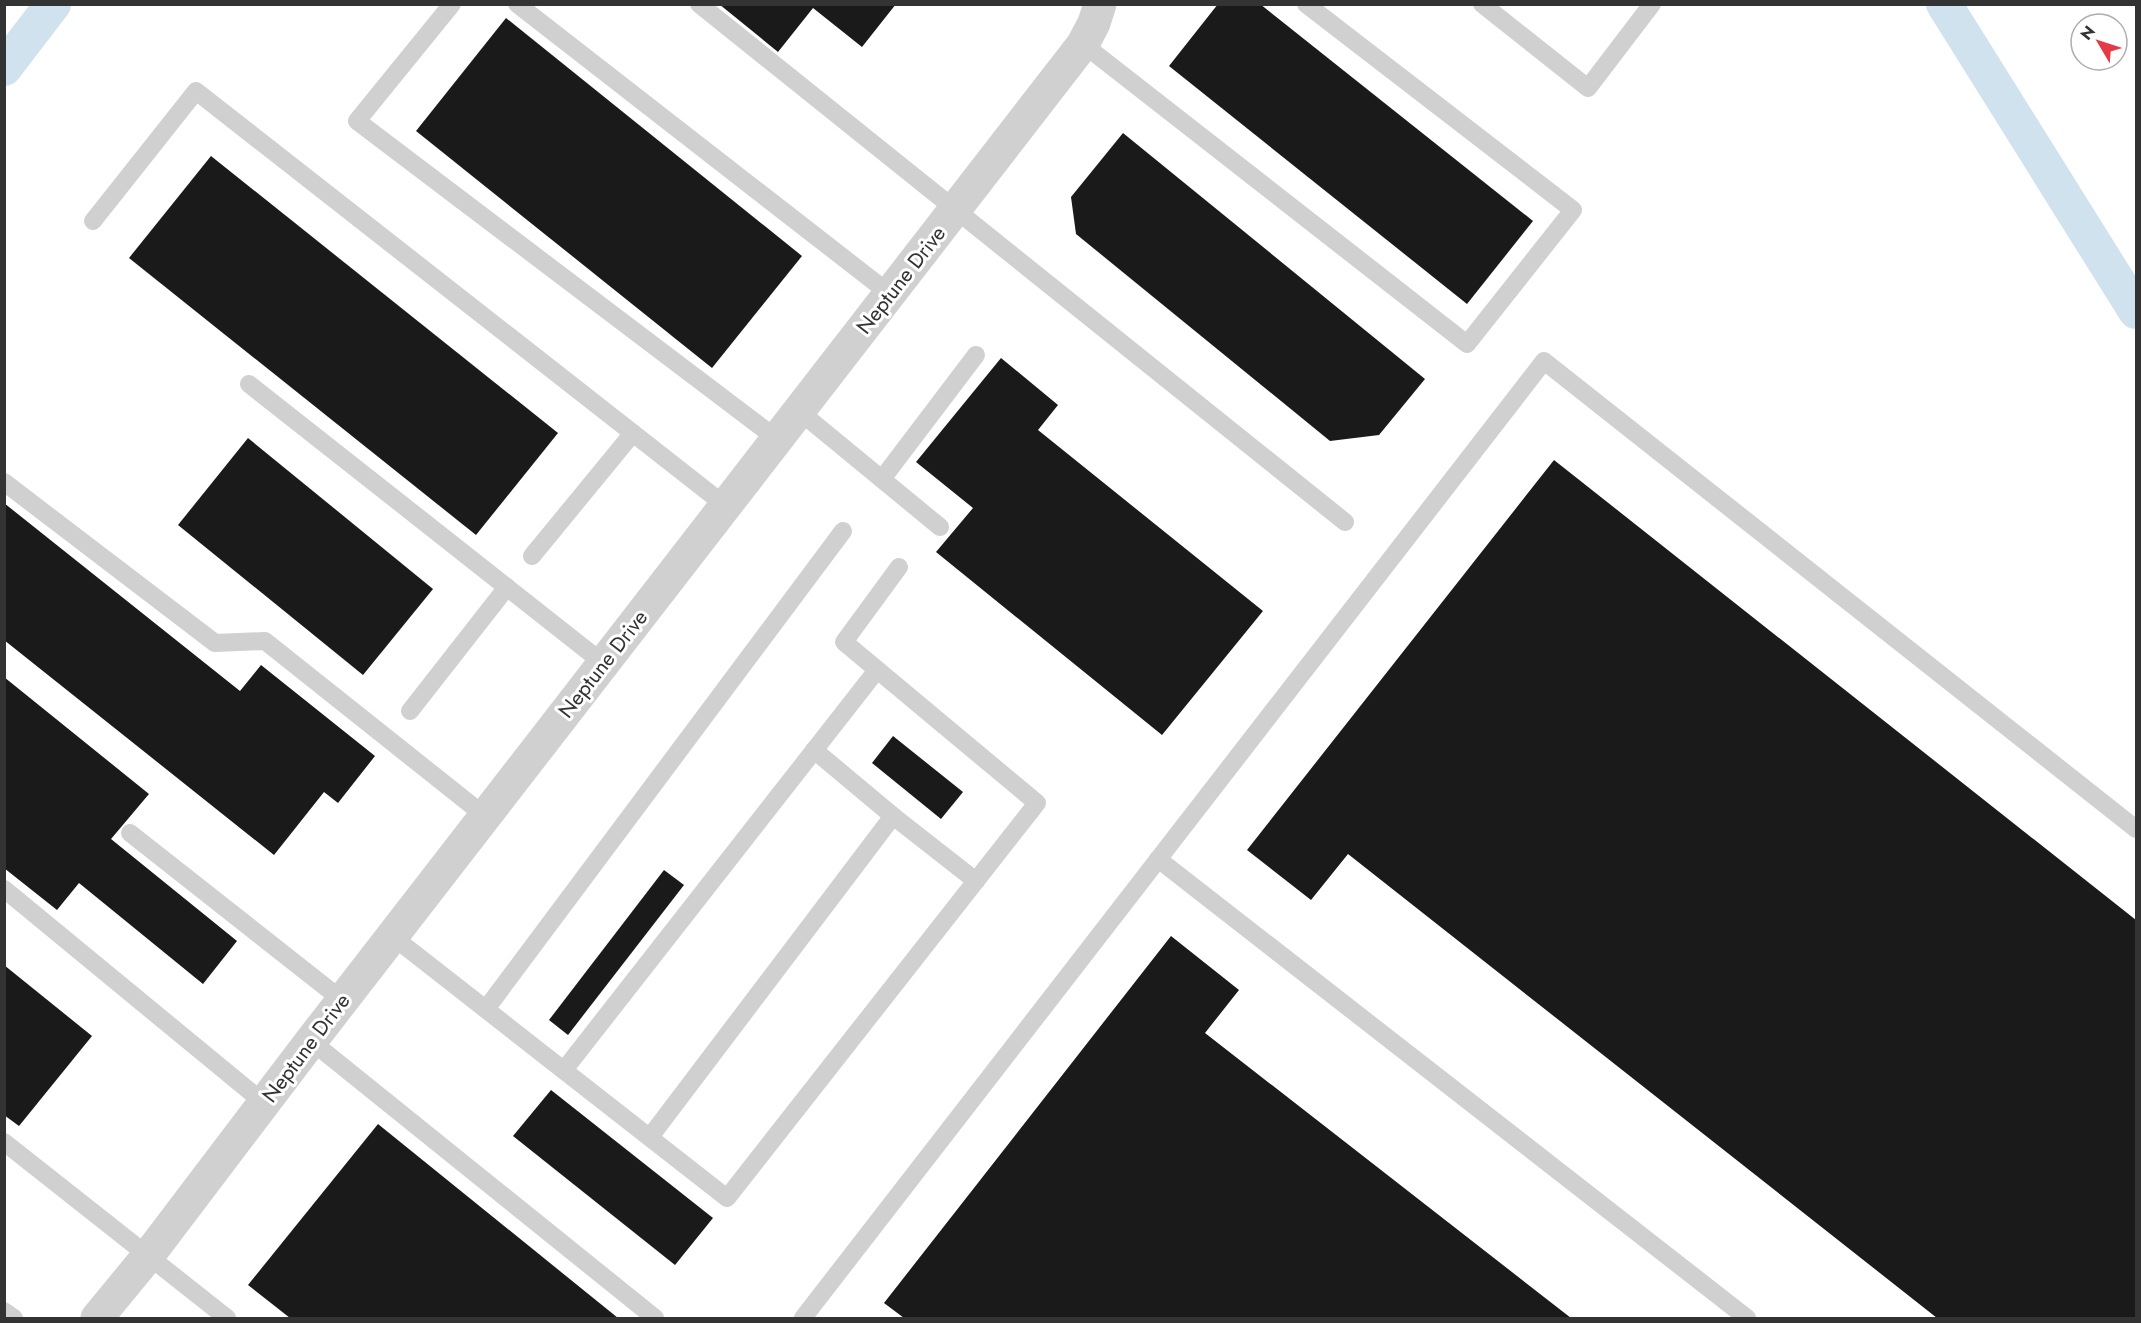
<svg xmlns="http://www.w3.org/2000/svg" width="2141" height="1323" font-family="Jost,sans-serif">
  <style>
    .lines { fill: none; stroke-linecap: round; stroke-linejoin: round }
    .canal { stroke: #cfe2ee; stroke-width: 36 }
    .building { fill: #1a1a1a }
    .lane { stroke: #d0d0d0; stroke-width: 18 }
    .street { stroke: #d0d0d0; stroke-width: 33 }
    .labels { text-anchor: middle; dominant-baseline: central; stroke-width: 6; stroke-linejoin: round; paint-order: stroke }
    .street-label { font-size: 21px; fill: #333; stroke: #fff }
  </style>
  <rect width="100%" height="100%" fill="#fff"/>
  <g class="lines">
    <!-- canal -->
    <g class="canal">
      <path d="M 1944,4 L 2136,311"/>
      <path d="M 4,68 L 53,4"/>
    </g>
  </g>
  <!-- building -->
  <g class="building">
    <path d="M 719,4 L 896,4 L 862,47 L 813,8 L 778,52 Z"/>
    <path d="M 1218,4 L 1260,4 L 1533,221 L 1467,304 L 1169,66 Z"/>
    <path d="M 506,18 L 802,256 L 712,368 L 416,131 Z"/>
    <path d="M 1123,133 L 1425,379 L 1379,435 L 1330,441 L 1076,234 L 1071,197 Z"/>
    <path d="M 211,156 L 558,433 L 476,535 L 129,258 Z"/>
    <path d="M 1001,358 L 1058,405 L 1038,430 L 1263,611 L 1162,735 L 936,552 L 973,508 L 916,462 Z"/>
    <path d="M 248,438 L 433,589 L 363,675 L 178,525 Z"/>
    <path d="M 1554,460 L 2136,920 L 2136,1318 L 1937,1318 L 1348,854 L 1311,900 L 1247,850 Z"/>
    <path d="M 4,503 L 240,691 L 261,665 L 375,756 L 338,803 L 324,792 L 274,855 L 4,640 Z"/>
    <path d="M 4,677 L 149,794 L 111,839 L 237,941 L 203,984 L 79,883 L 57,910 L 4,868 Z"/>
    <path d="M 893,736 L 963,792 L 941,819 L 872,763 Z"/>
    <path d="M 664,870 L 684,885 L 568,1035 L 549,1020 Z"/>
    <path d="M 1171,936 L 1239,990 L 1205,1033 L 1571,1318 L 904,1318 L 884,1303 Z"/>
    <path d="M 4,965 L 92,1036 L 19,1126 L 4,1115 Z"/>
    <path d="M 551,1090 L 713,1218 L 675,1265 L 513,1136 Z"/>
    <path d="M 378,1124 L 618,1318 L 290,1318 L 248,1285 Z"/>
  </g>
  <g class="lines">
    <!-- lane -->
    <g class="lane">
      <path d="M 452,4 L 357,121 L 777,439"/>
      <path d="M 517,4 L 890,294"/>
      <path d="M 699,4 L 1345,522"/>
      <path d="M 1482,4 L 1588,88 L 1652,4"/>
      <path d="M 1083,44 L 1467,344 L 1573,210 L 1306,4"/>
      <path d="M 93,221 L 196,91 L 726,506"/>
      <path d="M 249,384 L 603,663"/>
      <path d="M 799,411 L 940,527"/>
      <path d="M 882,479 L 976,355"/>
      <path d="M 4,482 L 215,643 L 265,641 L 485,816"/>
      <path d="M 532,556 L 633,433"/>
      <path d="M 410,711 L 507,587"/>
      <path d="M 893,816 L 976,881"/>
      <path d="M 130,833 L 342,1000"/>
      <path d="M 1158,859 L 1747,1318"/>
      <path d="M 4,889 L 264,1103"/>
      <path d="M 392,936 L 727,1198 L 1037,803 L 844,642 L 899,567"/>
      <path d="M 486,1009 L 843,531"/>
      <path d="M 311,1041 L 655,1318"/>
      <path d="M 564,1070 L 877,670"/>
      <path d="M 650,1137 L 893,816 L 814,750"/>
      <path d="M 4,1142 L 227,1318"/>
      <path d="M 4,1311 L 14,1318"/>
      <path d="M 803,1318 L 1544,361 L 2136,829"/>
    </g>
    <!-- street -->
    <path class="street" d="M 97,1318 L 148,1256 L 311,1041 L 1083,44 L 1094,23 L 1100,4"/>
  </g>
  <g class="labels">
    <!-- street labels -->
    <g class="street-label">
      <text transform="translate(901 280) rotate(-52)">Neptune Drive</text>
      <text transform="translate(603 664) rotate(-52)">Neptune Drive</text>
      <text transform="translate(306 1048) rotate(-53)">Neptune Drive</text>
    </g>
  </g>
  <!-- border -->
  <rect width="2141" height="1323" fill="none" stroke="#333333" stroke-width="12"/>
  <!-- north arrow -->
  <g transform="translate(2099 42) rotate(309)"><circle r="28" fill="#ffffff" stroke="#adadad" stroke-width="1.5"/>
  <path d="M0-4.5L10 22L0 15L-10 22Z" fill="#e63946"/>
  <text y="-9" font-size="16" font-weight="bold" text-anchor="middle" fill="#333333">N</text>
  </g>
</svg>
